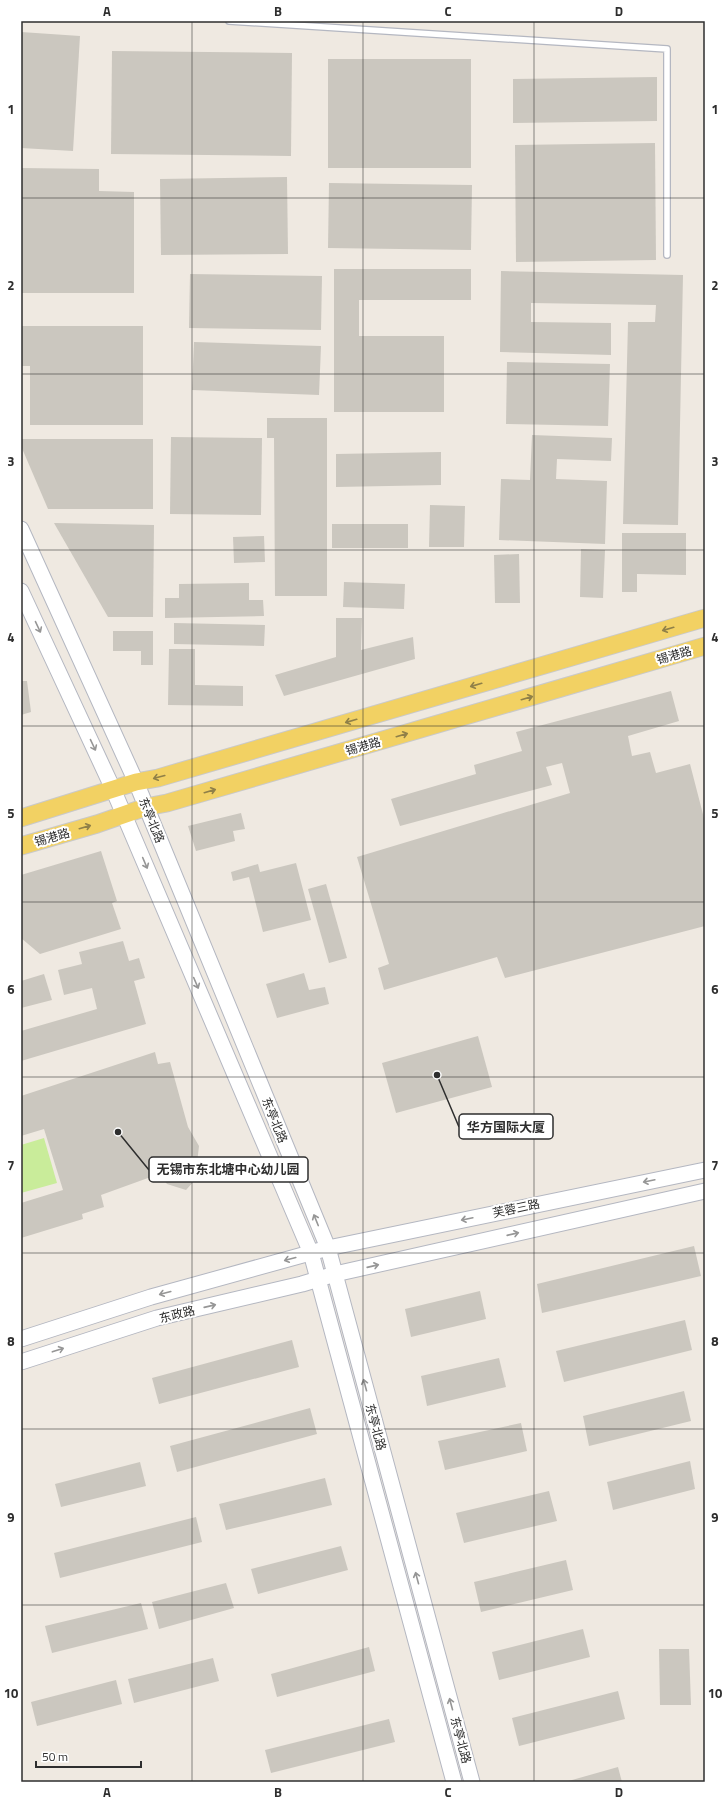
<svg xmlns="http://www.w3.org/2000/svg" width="726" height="1803" font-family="'Titillium Web','Noto Sans SC',sans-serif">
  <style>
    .pitch { fill: #c9ec9a }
    .building { fill: #cbc7bf }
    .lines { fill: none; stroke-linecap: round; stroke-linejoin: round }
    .service-casing { stroke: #b4b7c1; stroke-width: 8 }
    .secondary-casing { stroke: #b4b7c1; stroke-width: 17 }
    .primary-casing { stroke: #c9c9c9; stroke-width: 19 }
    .service { stroke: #fff; stroke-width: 5.5 }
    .secondary { stroke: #fff; stroke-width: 15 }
    .primary { stroke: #f2d163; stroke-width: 17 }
    .oneway { stroke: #969696 }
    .oneway2 { stroke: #908048 }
    .grid { fill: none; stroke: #2e2e2e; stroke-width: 1; stroke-opacity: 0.55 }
    .labels { text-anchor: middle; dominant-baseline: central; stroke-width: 4; stroke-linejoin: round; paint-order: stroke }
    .street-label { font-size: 12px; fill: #2e2e2e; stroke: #fff }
    .leader { fill: none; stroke: #2e2e2e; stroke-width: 1.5 }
    .callout-dot { fill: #2e2e2e; stroke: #fff; stroke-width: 1.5 }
    .callout { fill: #fff; stroke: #2e2e2e; stroke-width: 1.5 }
    .callout-label { font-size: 13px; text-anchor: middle; font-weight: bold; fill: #2e2e2e }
    .neatline { fill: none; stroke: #2e2e2e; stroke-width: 1.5 }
    .grid-label { font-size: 13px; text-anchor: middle; font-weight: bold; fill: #2e2e2e }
  </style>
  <rect width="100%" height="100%" fill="#efe9e1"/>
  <!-- pitch -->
  <path class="pitch" d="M 44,1138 L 57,1183 L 21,1193 L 21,1145 Z"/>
  <!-- building -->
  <g class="building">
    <path d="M 21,32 L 80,36 L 73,151 L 21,148 Z"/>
    <path d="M 112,51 L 292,53 L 291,156 L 111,154 Z"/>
    <rect x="328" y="59" width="143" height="109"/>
    <path d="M 657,77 L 657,121 L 513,123 L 513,79 Z"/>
    <path d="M 655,143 L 656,260 L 516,262 L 515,145 Z"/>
    <path d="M 21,168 L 99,169 L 99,191 L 134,192 L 134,293 L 21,293 Z"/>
    <path d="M 287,177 L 288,254 L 161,255 L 160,179 Z"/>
    <path d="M 329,183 L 472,185 L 471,250 L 328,248 Z"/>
    <path d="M 334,269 L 471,269 L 471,300 L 359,300 L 359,336 L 444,336 L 444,412 L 334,412 Z"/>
    <path d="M 501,271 L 683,275 L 678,525 L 623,524 L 628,322 L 655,322 L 656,305 L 531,303 L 531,322 L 611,323 L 611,355 L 500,352 Z"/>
    <path d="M 190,274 L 322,276 L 321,330 L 189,328 Z"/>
    <path d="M 21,326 L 143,326 L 143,425 L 30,425 L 30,366 L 21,366 Z"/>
    <path d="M 194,342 L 321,346 L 319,395 L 192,390 Z"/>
    <path d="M 507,362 L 610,364 L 608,426 L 506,424 Z"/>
    <path d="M 267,418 L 327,418 L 327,596 L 275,596 L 274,438 L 267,438 Z"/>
    <path d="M 532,435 L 612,438 L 611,461 L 557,459 L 556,479 L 607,481 L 605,544 L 499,540 L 501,479 L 530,480 Z"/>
    <path d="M 171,437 L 262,438 L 261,515 L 170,514 Z"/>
    <path d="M 21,439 L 153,439 L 153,509 L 48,509 L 21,446 Z"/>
    <path d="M 441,452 L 441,485 L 336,487 L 336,454 Z"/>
    <path d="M 430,505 L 465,506 L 464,547 L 429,547 Z"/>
    <path d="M 54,523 L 154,525 L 153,617 L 108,617 Z"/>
    <rect x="332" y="524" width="76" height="24"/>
    <path d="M 622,533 L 686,533 L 686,575 L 637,574 L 637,592 L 622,592 Z"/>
    <path d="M 264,536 L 265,562 L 234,563 L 233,537 Z"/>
    <path d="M 581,549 L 605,550 L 603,598 L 580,597 Z"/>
    <path d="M 519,554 L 520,603 L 495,603 L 494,555 Z"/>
    <path d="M 344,582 L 405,584 L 404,609 L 343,607 Z"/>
    <path d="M 249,583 L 249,600 L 263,600 L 264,616 L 165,618 L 165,598 L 179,598 L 179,584 Z"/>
    <path d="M 336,618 L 362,618 L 361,650 L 413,637 L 415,659 L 284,696 L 275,675 L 336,657 Z"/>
    <path d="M 174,623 L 265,625 L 264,646 L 174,644 Z"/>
    <path d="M 113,631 L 153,631 L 153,665 L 141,665 L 141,651 L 113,651 Z"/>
    <path d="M 169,649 L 195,649 L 195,685 L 243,686 L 243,706 L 168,705 Z"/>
    <path d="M 21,681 L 27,681 L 31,712 L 21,715 Z"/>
    <path d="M 671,691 L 679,721 L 628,736 L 632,756 L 650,752 L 656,773 L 690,764 L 705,822 L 705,926 L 505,978 L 497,957 L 384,990 L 378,968 L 389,964 L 357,857 L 570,793 L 562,763 L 546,767 L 552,785 L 400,826 L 391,799 L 476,774 L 474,765 L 522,751 L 516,732 Z"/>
    <path d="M 241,813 L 245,829 L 233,831 L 235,841 L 196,851 L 188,826 Z"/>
    <path d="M 101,851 L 117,901 L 112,903 L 121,929 L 40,954 L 21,938 L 21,875 Z"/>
    <path d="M 296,863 L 311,920 L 263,932 L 249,877 L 233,881 L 231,872 L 258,864 L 260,872 Z"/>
    <path d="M 326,884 L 347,958 L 329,963 L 308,889 Z"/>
    <path d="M 123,941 L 129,961 L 139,958 L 145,978 L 134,981 L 146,1024 L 21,1061 L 21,1031 L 97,1009 L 92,988 L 64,995 L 58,970 L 82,964 L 79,952 Z"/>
    <path d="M 304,973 L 309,990 L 325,987 L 329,1004 L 277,1018 L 266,984 Z"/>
    <path d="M 44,974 L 52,1000 L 21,1008 L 21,981 Z"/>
    <path d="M 478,1036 L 492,1087 L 396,1113 L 382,1063 Z"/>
    <path d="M 155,1052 L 158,1064 L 170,1062 L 188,1127 L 199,1146 L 195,1180 L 186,1190 L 167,1184 L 159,1174 L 101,1195 L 104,1207 L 82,1214 L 83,1219 L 21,1238 L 21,1203 L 63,1190 L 44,1129 L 21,1136 L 21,1096 Z"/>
    <path d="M 694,1246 L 701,1276 L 542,1313 L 537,1284 Z"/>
    <path d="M 480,1291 L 486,1319 L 411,1337 L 405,1309 Z"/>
    <path d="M 685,1320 L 692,1350 L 564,1382 L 556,1351 Z"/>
    <path d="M 292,1340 L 299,1367 L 159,1404 L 152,1378 Z"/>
    <path d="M 499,1358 L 506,1387 L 427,1406 L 421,1376 Z"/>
    <path d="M 684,1391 L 691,1421 L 589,1446 L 583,1416 Z"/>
    <path d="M 310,1408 L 317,1434 L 177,1472 L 170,1446 Z"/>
    <path d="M 521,1423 L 527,1451 L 445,1470 L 438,1441 Z"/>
    <path d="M 690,1461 L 695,1489 L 613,1510 L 607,1482 Z"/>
    <path d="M 140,1462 L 146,1486 L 61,1507 L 55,1484 Z"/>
    <path d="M 325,1478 L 332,1505 L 226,1530 L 219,1504 Z"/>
    <path d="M 549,1491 L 557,1521 L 464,1543 L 456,1513 Z"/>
    <path d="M 196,1517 L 202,1542 L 60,1578 L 54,1553 Z"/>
    <path d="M 341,1546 L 348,1570 L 258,1594 L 251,1569 Z"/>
    <path d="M 566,1560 L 573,1590 L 481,1612 L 474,1582 Z"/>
    <path d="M 226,1583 L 234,1608 L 159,1629 L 152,1602 Z"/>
    <path d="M 141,1603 L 148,1629 L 52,1653 L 45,1626 Z"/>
    <path d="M 583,1629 L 590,1657 L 499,1680 L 492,1652 Z"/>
    <path d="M 369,1647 L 375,1671 L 277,1697 L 271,1674 Z"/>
    <path d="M 659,1649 L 689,1649 L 691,1705 L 660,1705 Z"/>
    <path d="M 213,1658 L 219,1681 L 134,1703 L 128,1679 Z"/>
    <path d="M 116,1680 L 122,1704 L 37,1726 L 31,1702 Z"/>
    <path d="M 618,1691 L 625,1719 L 519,1746 L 512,1718 Z"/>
    <path d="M 389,1719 L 395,1742 L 271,1773 L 265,1750 Z"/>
    <path d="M 618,1767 L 622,1782 L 565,1782 Z"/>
  </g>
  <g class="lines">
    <!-- service casing -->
    <g class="service-casing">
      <path id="service" d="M 229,21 L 667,49 L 667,255"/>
    </g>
    <!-- secondary casing -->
    <g class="secondary-casing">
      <g id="secondary">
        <path d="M 21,529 L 136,782 L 328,1248 L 472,1782"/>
        <path d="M 21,591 L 113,789 L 311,1253 L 454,1782"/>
        <path d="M 21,1339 L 151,1297 L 328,1248 L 705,1170"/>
        <path d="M 21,1362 L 157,1318 L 302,1284 L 335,1274 L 705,1191"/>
      </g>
    </g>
    <!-- primary casing -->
    <g class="primary-casing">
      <g id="primary">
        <path d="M 21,818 L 136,782 L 158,778 L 705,618"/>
        <path d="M 21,846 L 97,824 L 146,807 L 167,803 L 705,646"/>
      </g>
    </g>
    <!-- service -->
    <use href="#service" class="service"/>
    <!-- secondary -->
    <use href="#secondary" class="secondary"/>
    <!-- primary -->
    <use href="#primary" class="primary"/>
  </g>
  <!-- one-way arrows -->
  <defs><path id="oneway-shaft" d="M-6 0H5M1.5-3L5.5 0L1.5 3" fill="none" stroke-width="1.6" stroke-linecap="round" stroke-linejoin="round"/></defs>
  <g class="oneway">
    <use href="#oneway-shaft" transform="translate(38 627) rotate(65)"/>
    <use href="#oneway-shaft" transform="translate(93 745) rotate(65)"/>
    <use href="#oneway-shaft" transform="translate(145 863) rotate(67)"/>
    <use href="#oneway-shaft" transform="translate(196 983) rotate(67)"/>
    <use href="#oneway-shaft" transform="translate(649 1181) rotate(168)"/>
    <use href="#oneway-shaft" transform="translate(467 1219) rotate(168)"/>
    <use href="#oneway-shaft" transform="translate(316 1220) rotate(-112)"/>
    <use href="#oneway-shaft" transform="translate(513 1234) rotate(-13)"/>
    <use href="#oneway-shaft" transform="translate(290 1259) rotate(165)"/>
    <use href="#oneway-shaft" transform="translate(373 1266) rotate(-13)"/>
    <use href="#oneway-shaft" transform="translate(165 1293) rotate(165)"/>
    <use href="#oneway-shaft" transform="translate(210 1306) rotate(-13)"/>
    <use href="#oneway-shaft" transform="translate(58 1350) rotate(-18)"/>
    <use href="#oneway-shaft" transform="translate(365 1385) rotate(-105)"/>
    <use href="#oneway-shaft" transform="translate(417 1578) rotate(-105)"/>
    <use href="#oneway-shaft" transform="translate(451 1704) rotate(-105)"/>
  </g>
  <g class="oneway2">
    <use href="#oneway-shaft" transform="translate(668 629) rotate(164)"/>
    <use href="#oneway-shaft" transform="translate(476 685) rotate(164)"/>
    <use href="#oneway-shaft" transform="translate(527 698) rotate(-16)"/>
    <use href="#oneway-shaft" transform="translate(351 721) rotate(164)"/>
    <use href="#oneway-shaft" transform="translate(402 735) rotate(-16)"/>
    <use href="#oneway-shaft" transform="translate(159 777) rotate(165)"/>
    <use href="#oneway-shaft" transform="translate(210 791) rotate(-16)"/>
    <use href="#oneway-shaft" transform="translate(85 827) rotate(-16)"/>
  </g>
  <!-- grid -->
  <path class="grid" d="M 192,21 L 192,1782M 363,21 L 363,1782M 534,21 L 534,1782M 21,198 L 705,198M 21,374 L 705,374M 21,550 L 705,550M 21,726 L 705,726M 21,902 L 705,902M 21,1077 L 705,1077M 21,1253 L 705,1253M 21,1429 L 705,1429M 21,1605 L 705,1605"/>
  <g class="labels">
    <!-- street labels -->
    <g class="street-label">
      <text transform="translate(674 655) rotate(-16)">锡港路</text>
      <text transform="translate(363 746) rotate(-16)">锡港路</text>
      <text transform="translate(152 820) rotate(68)">东亭北路</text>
      <text transform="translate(52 837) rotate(-16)">锡港路</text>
      <text transform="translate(275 1120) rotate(68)">东亭北路</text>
      <text transform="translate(516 1208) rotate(-12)">芙蓉三路</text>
      <text transform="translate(177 1314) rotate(-14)">东政路</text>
      <text transform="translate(376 1427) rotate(75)">东亭北路</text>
      <text transform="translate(461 1740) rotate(75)">东亭北路</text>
    </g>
  </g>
  <!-- callouts -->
  <path class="leader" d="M437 1075L459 1127M118 1132L149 1170"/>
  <g class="callout-dot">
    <circle cx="437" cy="1075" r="4"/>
    <circle cx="118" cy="1132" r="4"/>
  </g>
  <g class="callout">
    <rect x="459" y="1114" width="94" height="25" rx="4"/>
    <rect x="149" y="1157" width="159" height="25" rx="4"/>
  </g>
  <g class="callout-label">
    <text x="506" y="1132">华方国际大厦</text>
    <text x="228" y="1174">无锡市东北塘中心幼儿园</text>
  </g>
  <!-- border -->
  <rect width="726" height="1803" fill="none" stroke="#ffffff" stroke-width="44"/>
  <!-- scale -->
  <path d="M36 1761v6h105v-6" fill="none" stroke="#2e2e2e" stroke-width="2"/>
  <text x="42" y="1761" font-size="12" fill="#2e2e2e" stroke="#ffffff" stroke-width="3" paint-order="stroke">50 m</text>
  <rect x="22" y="22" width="682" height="1759" class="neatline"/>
  <g class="grid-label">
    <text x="107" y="16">A</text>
    <text x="278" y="16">B</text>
    <text x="448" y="16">C</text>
    <text x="619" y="16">D</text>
    <text x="11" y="114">1</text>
    <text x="715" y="114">1</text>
    <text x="11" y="290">2</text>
    <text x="715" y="290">2</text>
    <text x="11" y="466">3</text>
    <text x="715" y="466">3</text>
    <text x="11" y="642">4</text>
    <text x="715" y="642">4</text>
    <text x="11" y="818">5</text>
    <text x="715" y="818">5</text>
    <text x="11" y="994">6</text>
    <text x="715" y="994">6</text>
    <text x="11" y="1170">7</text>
    <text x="715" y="1170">7</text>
    <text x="11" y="1346">8</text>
    <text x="715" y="1346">8</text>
    <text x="11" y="1522">9</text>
    <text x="715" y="1522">9</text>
    <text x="11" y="1698">10</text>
    <text x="715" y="1698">10</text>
    <text x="107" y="1797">A</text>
    <text x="278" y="1797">B</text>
    <text x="448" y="1797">C</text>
    <text x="619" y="1797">D</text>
  </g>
</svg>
